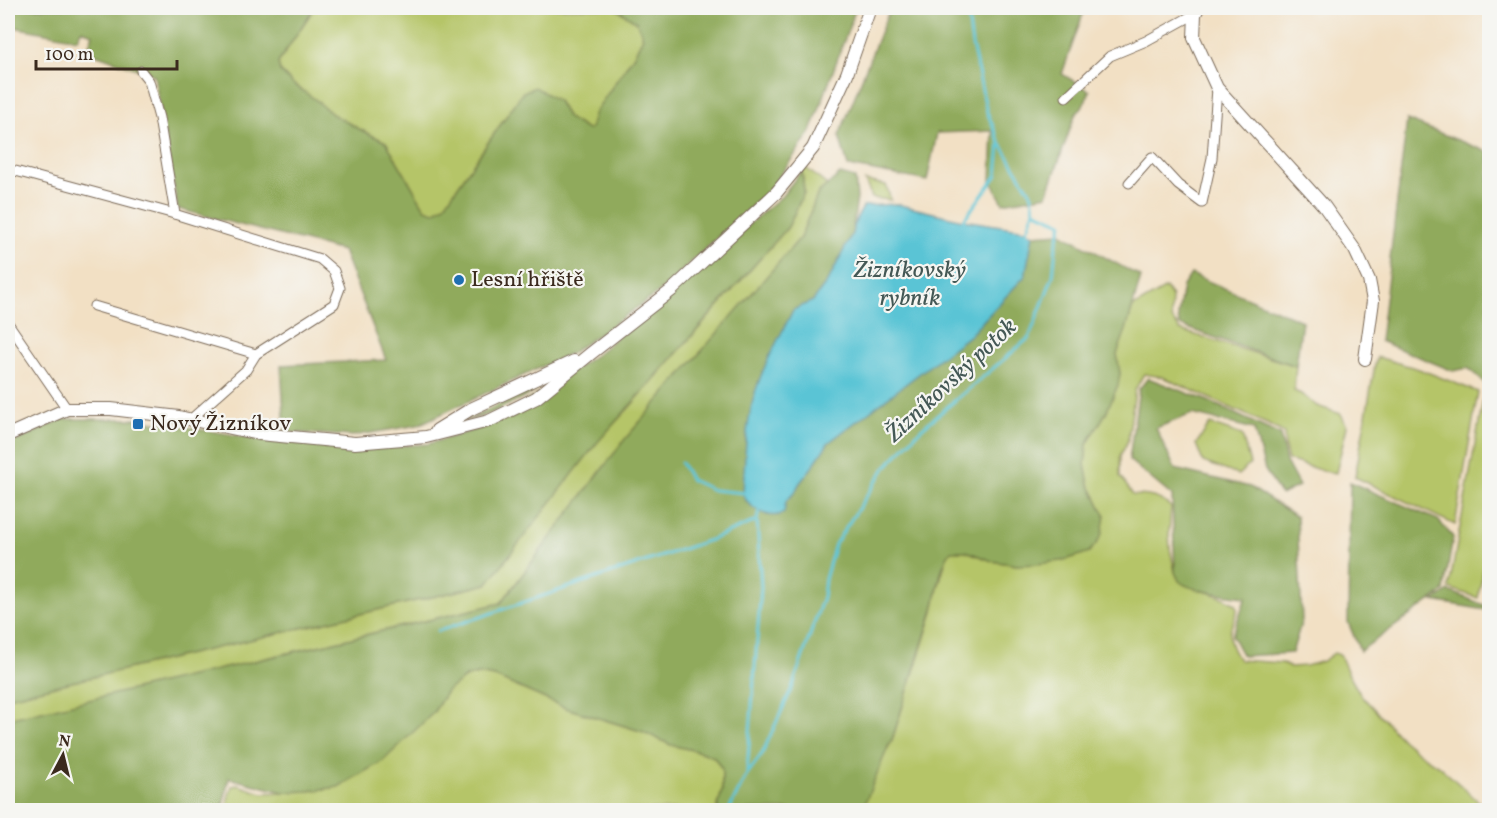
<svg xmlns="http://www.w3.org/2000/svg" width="1497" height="818" font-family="Vollkorn,serif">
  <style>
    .green { fill: #b5c568; stroke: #787843; stroke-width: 1.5 }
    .forest { fill: #90aa5c; stroke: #666a3d; stroke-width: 1.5 }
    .water { fill: #5ac4d5; stroke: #4a777a; stroke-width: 1.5 }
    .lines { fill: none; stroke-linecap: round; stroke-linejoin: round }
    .stream { stroke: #5ac4d5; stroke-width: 3 }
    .minor-casing { stroke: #7b6a58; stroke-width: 11 }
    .tertiary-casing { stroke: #7b6a58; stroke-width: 14 }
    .minor { stroke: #fff; stroke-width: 9 }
    .tertiary { stroke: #fff; stroke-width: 12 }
    .poi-dot { fill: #1f6fb2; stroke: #f6f6f2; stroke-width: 2 }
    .labels { text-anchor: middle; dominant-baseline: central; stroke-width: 4.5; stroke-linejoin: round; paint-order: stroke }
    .poi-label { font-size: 22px; fill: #3b2a1e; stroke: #f6f6f2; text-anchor: start }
    .water-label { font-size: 24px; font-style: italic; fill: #445855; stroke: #f6f6f2 }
  </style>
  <rect width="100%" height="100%" fill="#f6f6f2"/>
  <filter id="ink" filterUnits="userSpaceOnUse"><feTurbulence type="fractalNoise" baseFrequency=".0167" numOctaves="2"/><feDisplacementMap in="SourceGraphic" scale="12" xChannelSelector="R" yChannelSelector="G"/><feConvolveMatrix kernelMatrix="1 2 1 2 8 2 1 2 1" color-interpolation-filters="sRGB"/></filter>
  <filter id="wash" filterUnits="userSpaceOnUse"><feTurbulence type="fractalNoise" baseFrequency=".008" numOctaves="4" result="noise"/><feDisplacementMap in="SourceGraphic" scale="24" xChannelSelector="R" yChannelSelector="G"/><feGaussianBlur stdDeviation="1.35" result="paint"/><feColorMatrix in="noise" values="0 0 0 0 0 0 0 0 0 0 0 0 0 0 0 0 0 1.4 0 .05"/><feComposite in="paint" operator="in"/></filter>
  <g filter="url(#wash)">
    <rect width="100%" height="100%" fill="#f2e0c4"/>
    <!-- green -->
    <g class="green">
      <path d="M 314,8 L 615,8 L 637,22 L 643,37 L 634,55 L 590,129 L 587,130 L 568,118 L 558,101 L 523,92 L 445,205 L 434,212 L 425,209 L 386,142 L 359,129 L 332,114 L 316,100 L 293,84 L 280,71 L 278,63 Z"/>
      <path d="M 806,168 L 827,185 L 818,193 L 800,238 L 555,532 L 501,603 L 8,719 L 8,697 L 487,584 L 529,512 L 628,409 L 788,227 L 804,193 L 802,170 Z"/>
      <path d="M 865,181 L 886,185 L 891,200 L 872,198 Z"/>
      <path d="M 1166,288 L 1172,297 L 1171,315 L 1172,319 L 1180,330 L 1296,366 L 1294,391 L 1301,394 L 1317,406 L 1341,414 L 1347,426 L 1336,473 L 1323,471 L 1288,460 L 1285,448 L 1284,433 L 1267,424 L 1162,377 L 1144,374 L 1135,390 L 1128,440 L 1120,457 L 1120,476 L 1133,495 C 1148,495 1160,497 1171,507 L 1169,533 L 1170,549 L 1175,572 L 1192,587 L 1222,597 L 1236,604 C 1240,614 1231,622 1230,632 C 1228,642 1234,652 1239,660 L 1282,663 L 1290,667 L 1306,666 L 1323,661 L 1334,653 L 1340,655 L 1349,675 L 1360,694 L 1403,740 L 1423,756 L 1439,766 L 1488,810 L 862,810 L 881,762 L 892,740 L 932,615 L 938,588 L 947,556 L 952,550 L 966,551 L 993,561 L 1017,565 L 1105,515 L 1089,484 L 1085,465 L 1087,444 L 1106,413 L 1120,374 L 1117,354 L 1133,307 Z"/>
      <path d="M 1377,357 L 1419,369 L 1478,392 L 1455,525 L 1355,477 L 1375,365 Z"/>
      <path d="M 1484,395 L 1490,399 L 1489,538 L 1478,598 L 1449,588 Z"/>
      <path d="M 1210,424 L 1242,435 L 1250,464 L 1238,475 L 1203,462 L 1196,444 Z"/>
      <path d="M 478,674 L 495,677 L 566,708 L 644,732 L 671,745 L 701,752 L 714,757 L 722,769 L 722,790 L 717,810 L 227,810 L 228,798 L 232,786 L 238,785 L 262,793 L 309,791 L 338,787 L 433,713 L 447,691 L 457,683 L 465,678 Z"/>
    </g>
    <!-- forest -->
    <g class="forest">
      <path d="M 8,8 L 314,8 L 278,63 L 280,71 L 293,84 L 316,100 L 332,114 L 359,129 L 386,142 L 425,209 L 434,212 L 445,205 L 523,92 L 535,87 L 558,101 L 568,118 L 587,130 L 590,129 L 595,112 L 634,55 L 643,37 L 637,22 L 615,8 L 856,8 L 811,132 L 771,188 L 658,293 L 571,353 L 418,425 L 353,436 L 285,432 L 281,365 L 386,360 L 343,251 L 178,209 L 154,75 L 87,51 L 93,34 L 81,30 L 77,39 L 8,26 Z"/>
      <path d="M 890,8 L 1085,8 L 1062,74 L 1090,91 L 1082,108 L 1075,115 L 1047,195 L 1003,203 L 991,181 L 993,131 L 937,133 L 927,181 L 848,166 L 839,136 Z"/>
      <path d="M 1407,120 L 1488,152 L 1489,150 L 1489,387 L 1468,368 L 1453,371 L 1380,341 Z"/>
      <path d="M 802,170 L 804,192 L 788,227 L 597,443 L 487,584 L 8,697 L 8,445 L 63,419 L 136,419 L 259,439 L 356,449 L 428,444 L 491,425 L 597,354 L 782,196 Z"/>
      <path d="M 840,174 L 855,178 L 857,198 L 852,234 L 829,279 L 813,301 L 793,310 L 759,381 L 750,414 L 746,439 L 746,501 L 767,515 L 786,501 L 795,492 L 799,484 L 810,470 L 828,443 L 970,335 L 1025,276 L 1033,235 L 1061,233 L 1141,277 L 1126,330 L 1117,354 L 1120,374 L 1118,385 L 1106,413 L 1087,444 L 1085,465 L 1089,484 L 1105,515 L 1102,534 L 1097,543 L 1089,552 L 1075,557 L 1060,561 L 1037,564 L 1017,565 L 992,561 L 966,551 L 951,551 C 938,568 938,596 931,616 C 918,658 905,699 892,740 L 890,742 L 862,810 L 717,810 L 722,790 L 722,769 L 714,757 L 701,752 L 671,745 L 644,732 L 566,708 L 495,677 L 478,674 L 466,677 L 447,691 L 433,713 L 383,761 L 338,787 L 309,791 L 283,792 L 229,778 L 222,810 L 8,810 L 8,719 L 501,603 L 625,439 L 800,238 L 818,193 Z"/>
      <path d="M 1191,274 L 1302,321 L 1296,366 L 1179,325 L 1178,315 L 1183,286 Z"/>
      <path d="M 1148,378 L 1208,401 L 1280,435 L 1286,462 L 1299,486 L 1281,495 L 1265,470 L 1254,429 L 1192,414 L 1156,428 L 1175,469 L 1250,487 L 1297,517 L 1302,620 L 1292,653 L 1243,656 L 1232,636 L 1246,597 C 1230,595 1191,592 1179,581 C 1179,580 1175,573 1175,572 L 1172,496 L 1129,460 L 1139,389 Z"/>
      <path d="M 549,379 L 529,395 L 489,414 L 466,421 Z"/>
      <path d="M 1350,482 L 1438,520 L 1453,537 L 1444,591 L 1360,651 L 1348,622 Z"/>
      <path d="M 1449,591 L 1489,607 L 1489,613 L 1486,610 L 1433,601 Z"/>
    </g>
    <!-- water -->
    <path class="water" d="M 896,204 L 963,220 L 1026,230 L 1033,235 L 1025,276 L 970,335 L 828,443 L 810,470 L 799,484 L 795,492 L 786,501 L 784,513 C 770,521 748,508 743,494 C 745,456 745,417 759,381 C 768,356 782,333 793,310 L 813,301 L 829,279 L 852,234 L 857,217 L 864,206 Z"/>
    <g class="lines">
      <!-- stream -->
      <g class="stream">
        <path d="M 962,222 L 997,175 L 1000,144"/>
        <path d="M 1026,233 L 1034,211"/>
        <path d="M 681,463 L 691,480 L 713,490 L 745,493"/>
        <path d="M 438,631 L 710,540 L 756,521"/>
        <path d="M 747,772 L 761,587 L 757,520 L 760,506"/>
        <path d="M 729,810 L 747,774 L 762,754 L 792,688 L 823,597 L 825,579 L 835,544 L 885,468 L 920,430 L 1029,338 L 1053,276 L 1056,246 L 1062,223 L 1034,211 L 1032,195 L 1000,143 L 987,112 L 972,45 L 967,8"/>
      </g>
    </g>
  </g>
  <g filter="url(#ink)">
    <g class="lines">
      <!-- minor casing -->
      <g class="minor-casing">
        <g id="minor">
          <path d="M 1264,8 L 1308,9 L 1312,8"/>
          <path d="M 141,71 L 149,81 L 159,118 L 175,214"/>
          <path d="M 1066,97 L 1110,56 L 1146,41 L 1195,14"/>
          <path d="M 8,169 L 171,213 L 294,251 L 320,259 L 334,271 L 340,288 L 334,304 L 256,354 L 246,370 L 190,420"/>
          <path d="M 1129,183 L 1152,157 L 1178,185 L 1202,203 L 1212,158 L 1217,88"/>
          <path d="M 94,306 L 256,354"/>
          <path d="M 8,323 L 67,409"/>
        </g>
      </g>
      <!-- tertiary casing -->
      <g class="tertiary-casing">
        <g id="tertiary">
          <path d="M 1198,8 L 1195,14 L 1194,38 L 1217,88 L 1324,206 L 1355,250 L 1369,280 L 1373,301 L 1365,359"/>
          <path d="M 437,430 L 471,409 L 574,361"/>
          <path d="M 8,435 L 67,409 L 111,409 L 179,417 L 259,434 L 355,443 L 426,437 L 489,421 L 536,398 L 590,354 L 672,290 L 776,193 L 813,148 L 847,74 L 870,8"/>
        </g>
      </g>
      <!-- minor -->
      <use href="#minor" class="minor"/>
      <!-- tertiary -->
      <use href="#tertiary" class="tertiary"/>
    </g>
  </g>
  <!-- markers -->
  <g class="poi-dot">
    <circle cx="459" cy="280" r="6"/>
    <rect x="132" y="418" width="12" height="12" rx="3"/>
  </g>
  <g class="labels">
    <!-- poi labels -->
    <g class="poi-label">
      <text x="471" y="280">Lesní hřiště</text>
      <text x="150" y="424">Nový Žizníkov</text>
    </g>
    <!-- water labels -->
    <g class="water-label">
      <text x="910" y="271">Žizníkovský<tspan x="910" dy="28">rybník</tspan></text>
      <text transform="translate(952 381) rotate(-43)">Žizníkovský potok</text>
    </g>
  </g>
  <!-- margin -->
  <rect width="1497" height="818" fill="none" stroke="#f6f6f2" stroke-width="30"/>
  <!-- north arrow -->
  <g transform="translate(63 755) rotate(7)" stroke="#f6f6f2" stroke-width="4.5" paint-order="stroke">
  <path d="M0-4.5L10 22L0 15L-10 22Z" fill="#3b2a1e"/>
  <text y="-9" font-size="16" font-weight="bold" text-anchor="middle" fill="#3b2a1e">N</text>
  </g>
  <!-- scale -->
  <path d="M36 60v9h141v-9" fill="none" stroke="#3b2a1e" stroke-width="3"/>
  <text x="45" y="60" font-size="18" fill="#3b2a1e" stroke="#f6f6f2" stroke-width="4.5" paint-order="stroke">100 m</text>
</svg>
